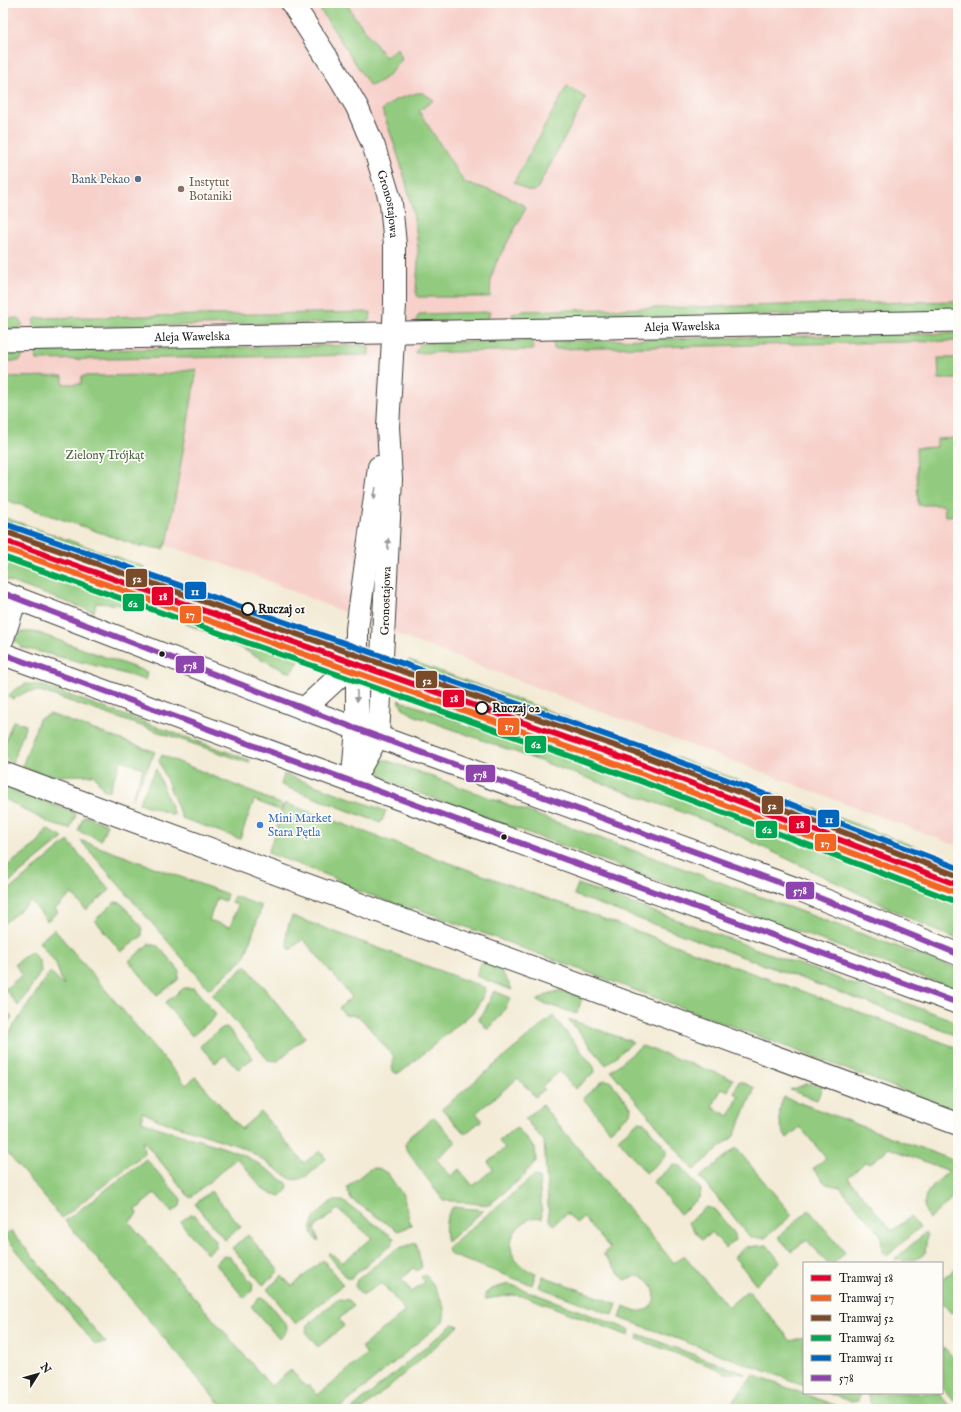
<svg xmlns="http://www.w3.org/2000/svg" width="961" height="1412" font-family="'IM FELL English',serif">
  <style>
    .built { fill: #f7d0ca }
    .green { fill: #92cb7f; stroke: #57744e }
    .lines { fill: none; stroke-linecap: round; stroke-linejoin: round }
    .pedestrian-casing { stroke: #3c3b38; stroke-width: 23 }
    .minor-casing { stroke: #3c3b38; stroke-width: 24 }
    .secondary-casing { stroke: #3c3b38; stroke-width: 24 }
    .pedestrian { stroke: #fff; stroke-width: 21 }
    .minor { stroke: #fff; stroke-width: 22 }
    .secondary { stroke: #fff; stroke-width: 22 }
    .bus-1-casing { stroke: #fdfcf7; stroke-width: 9 }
    .bus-1 { stroke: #8e44ad; stroke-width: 6 }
    .tram-1-casing { stroke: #fdfcf7; stroke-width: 9 }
    .tram-2-casing { stroke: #fdfcf7; stroke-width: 9 }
    .tram-3-casing { stroke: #fdfcf7; stroke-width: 9 }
    .tram-4-casing { stroke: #fdfcf7; stroke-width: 9 }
    .tram-5-casing { stroke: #fdfcf7; stroke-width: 9 }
    .tram-1 { stroke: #e4002b; stroke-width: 6 }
    .tram-2 { stroke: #f26522; stroke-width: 6 }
    .tram-3 { stroke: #7a4b2a; stroke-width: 6 }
    .tram-4 { stroke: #00a651; stroke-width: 6 }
    .tram-5 { stroke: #0065bd; stroke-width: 6 }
    .oneway { fill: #999 }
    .service-dot { fill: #5c6f8a; stroke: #fdfcf7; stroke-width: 1.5 }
    .education-dot { fill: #8d6e63; stroke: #fdfcf7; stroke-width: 1.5 }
    .stop-dot { fill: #fdfcf7; stroke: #1c1c1c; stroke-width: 2 }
    .bus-dot { fill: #1c1c1c; stroke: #fdfcf7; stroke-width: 1.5 }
    .shop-dot { fill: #3f7fe0; stroke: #fdfcf7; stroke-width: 1.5 }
    .labels { text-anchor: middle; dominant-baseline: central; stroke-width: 3.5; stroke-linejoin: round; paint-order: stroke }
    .service-label { font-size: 12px; fill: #4e5e75; stroke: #fdfcf7; text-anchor: end }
    .education-label { font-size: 12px; fill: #785e54; stroke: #fdfcf7; text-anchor: start }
    .street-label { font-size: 12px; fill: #1c1c1c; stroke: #fdfcf7 }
    .park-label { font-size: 12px; fill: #4b6244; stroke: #fdfcf7 }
    .stop-label { font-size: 12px; font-weight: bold; fill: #1c1c1c; stroke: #fdfcf7; text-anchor: start }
    .shop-label { font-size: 12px; fill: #366cbe; stroke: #fdfcf7; text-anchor: start }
    .line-badge { stroke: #fdfcf7; stroke-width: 1.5 }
    .badge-label { font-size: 11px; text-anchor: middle; font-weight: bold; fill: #fff }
  </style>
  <rect width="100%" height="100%" fill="#fdfcf7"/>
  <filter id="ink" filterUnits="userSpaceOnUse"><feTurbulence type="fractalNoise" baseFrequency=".025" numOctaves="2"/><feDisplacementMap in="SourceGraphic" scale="8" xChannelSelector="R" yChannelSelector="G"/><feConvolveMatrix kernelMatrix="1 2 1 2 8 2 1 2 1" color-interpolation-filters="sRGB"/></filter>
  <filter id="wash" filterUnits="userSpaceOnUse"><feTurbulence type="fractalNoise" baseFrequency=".012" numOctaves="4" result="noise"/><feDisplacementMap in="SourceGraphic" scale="16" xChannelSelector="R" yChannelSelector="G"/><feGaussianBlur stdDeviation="0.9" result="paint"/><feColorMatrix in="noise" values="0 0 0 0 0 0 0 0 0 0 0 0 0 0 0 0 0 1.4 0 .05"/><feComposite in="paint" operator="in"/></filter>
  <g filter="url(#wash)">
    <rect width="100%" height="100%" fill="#f3ebd6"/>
    <!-- built -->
    <path class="built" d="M 3,3 L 958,3 L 958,846 L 411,640 L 244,571 L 3,491 Z"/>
    <!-- green -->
    <g class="green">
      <path d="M 316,3 L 347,3 L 352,13 L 385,57 L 398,48 L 402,59 C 393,71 385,81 370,86 Z"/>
      <path d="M 567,86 L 586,98 L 537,189 C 530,195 521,186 514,182 Z"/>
      <path d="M 417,93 L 423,93 L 434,100 L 419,111 L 464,182 L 505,195 L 525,206 L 525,210 L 496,263 L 491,278 L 490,297 L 418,297 L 416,292 C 416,278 419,263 418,249 C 414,201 399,156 382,110 L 395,100 Z"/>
      <path d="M 958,301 L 958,311 L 516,321 L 514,319 L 512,314 L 520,311 Z"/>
      <path d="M 371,312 L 370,320 L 365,322 L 37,328 L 34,325 L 34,320 L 37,318 Z"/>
      <path d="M 490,312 L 487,321 L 415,323 L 419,314 Z"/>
      <path d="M 18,318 L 21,321 L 22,325 L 19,329 L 3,329 L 3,319 Z"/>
      <path d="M 958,333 L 958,341 L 554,349 L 553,341 Z"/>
      <path d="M 532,340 L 533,350 L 415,353 L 421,343 Z"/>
      <path d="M 364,345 L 369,347 L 369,355 L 37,360 L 35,353 L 37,351 Z"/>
      <path d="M 19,350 L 21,352 L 22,358 L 19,361 L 3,361 L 3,351 Z"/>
      <path d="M 938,358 L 958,358 L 958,379 L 939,379 Z"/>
      <path d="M 197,369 L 168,539 L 163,549 L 139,546 L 3,499 L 3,377 L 63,376 L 63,384 L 81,384 L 82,376 L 156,375 Z"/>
      <path d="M 958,438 L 958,515 L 945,516 L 944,505 L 918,505 L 916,448 L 937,447 L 937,439 Z"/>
      <path d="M 3,517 L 145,567 L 140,580 L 311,640 L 305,654 L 291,672 L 285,671 L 225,640 L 186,624 L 186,621 L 165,614 L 164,616 L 136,606 L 96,603 L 94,612 L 3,579 Z"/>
      <path d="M 22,632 L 34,632 L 41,634 L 147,672 L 145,680 L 101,667 L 20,647 L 16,643 L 15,639 L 18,634 Z"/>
      <path d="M 409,660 L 738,780 L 958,863 L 958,939 L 939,932 L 717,825 L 413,715 L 403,708 L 398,700 L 573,760 L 585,772 L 591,767 L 575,756 L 578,737 L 405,675 Z"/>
      <path d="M 26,684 L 40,685 L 250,760 L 249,763 L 40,691 L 26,692 L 13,699 L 8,696 L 14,690 Z"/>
      <path d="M 50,714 L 155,752 L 132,799 L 143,768 L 121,760 L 109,791 L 103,789 L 94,775 L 46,776 L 22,767 L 39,719 Z"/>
      <path d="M 13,721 L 26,725 L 12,764 L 3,755 L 3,748 Z"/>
      <path d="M 162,755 L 283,805 L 281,811 L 254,800 L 240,839 L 182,818 L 159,761 Z"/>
      <path d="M 378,759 L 386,760 L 958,969 L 958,990 L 389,782 L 375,769 L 374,764 Z"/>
      <path d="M 156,769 L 174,815 L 139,803 Z"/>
      <path d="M 284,774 L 386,811 L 381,823 L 281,785 Z"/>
      <path d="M 3,786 L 74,812 L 76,815 L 70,829 L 51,824 L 3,798 Z"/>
      <path d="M 285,803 L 958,1048 L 958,1111 L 413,907 L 412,910 L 339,884 L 340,880 L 268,853 Z"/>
      <path d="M 84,816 L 107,824 L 101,840 L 78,831 Z"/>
      <path d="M 47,829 L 63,838 L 3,887 L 3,869 L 38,843 Z"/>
      <path d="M 80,840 L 227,894 L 225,901 L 217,898 L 209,920 L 230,927 L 238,905 L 231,903 L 234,896 L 261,906 L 259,915 L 244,959 L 209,989 Z"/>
      <path d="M 68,841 L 110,890 L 86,910 L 72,894 L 55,909 L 58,912 L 47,921 L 31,901 L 3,924 L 3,895 Z"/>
      <path d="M 578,884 L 958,1022 L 958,1036 L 574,895 Z"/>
      <path d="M 115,902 L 121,903 L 142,927 L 142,936 L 121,952 L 95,920 Z"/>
      <path d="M 292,916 L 486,988 C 482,999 478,1006 471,1014 L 400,1073 L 395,1073 L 392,1069 L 394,1057 L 359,1016 L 345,1015 L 339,1008 L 352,997 L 303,939 L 290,950 C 284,938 287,928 292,916 Z"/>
      <path d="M 54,929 L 186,1085 L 196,1077 L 241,1129 L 261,1112 L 304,1163 L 320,1151 L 326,1159 C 317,1167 304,1183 291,1179 L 248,1150 L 236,1145 L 159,1120 L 142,1112 L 142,1121 C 175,1136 212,1141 245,1156 C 259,1163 273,1174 287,1183 L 288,1186 L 287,1190 L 281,1196 L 265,1191 L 237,1158 L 190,1198 L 143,1140 L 144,1154 L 62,1218 L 3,1148 L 3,1042 L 50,972 L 64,986 L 55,962 L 39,942 Z"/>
      <path d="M 149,944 L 158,946 L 179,970 L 178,980 L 157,995 L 129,961 Z"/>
      <path d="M 31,951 L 40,962 L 41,972 L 18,1006 L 5,989 L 22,975 L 15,964 Z"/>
      <path d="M 481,961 C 498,966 505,974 512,990 L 476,976 Z"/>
      <path d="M 246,966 L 305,1037 L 278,1061 L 268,1060 L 212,994 Z"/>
      <path d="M 184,988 L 194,988 L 216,1014 L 213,1019 L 192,1036 L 165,1003 Z"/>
      <path d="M 561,990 L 582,998 L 577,1014 L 537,1001 L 548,994 Z"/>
      <path d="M 494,991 L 511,998 L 501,1015 L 488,1030 L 478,1018 L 484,1013 Z"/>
      <path d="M 3,1007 L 12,1017 L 3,1028 Z"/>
      <path d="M 553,1016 L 594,1067 L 595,1072 L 575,1089 L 560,1071 L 542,1086 L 545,1089 L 535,1097 L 518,1078 L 476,1113 L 482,1120 L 465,1134 L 442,1109 Z"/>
      <path d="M 568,1019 L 633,1042 L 606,1065 Z"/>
      <path d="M 227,1027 L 253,1058 L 238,1069 L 225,1055 L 215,1063 L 200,1046 L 222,1028 Z"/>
      <path d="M 642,1046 L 733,1079 L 728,1091 L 722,1088 L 712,1107 L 729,1116 L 739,1096 L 734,1093 L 739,1081 L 755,1088 L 734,1136 L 694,1170 L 611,1071 Z"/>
      <path d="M 604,1080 L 610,1081 L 631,1107 L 630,1113 L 610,1131 L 583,1098 Z"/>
      <path d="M 806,1084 L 815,1084 L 823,1086 L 817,1100 L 790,1090 Z"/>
      <path d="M 784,1097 L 958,1162 L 958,1194 L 929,1219 C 916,1195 934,1185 949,1171 L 889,1148 L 870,1164 L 865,1162 L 848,1178 L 892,1231 L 910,1217 L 920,1227 L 887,1256 L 882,1251 L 881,1235 L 840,1187 L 826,1184 L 813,1169 L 826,1158 L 800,1127 L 787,1138 C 778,1125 777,1111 784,1097 Z"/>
      <path d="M 542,1105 L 674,1263 L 684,1255 L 728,1307 L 748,1290 L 791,1341 L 804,1337 L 804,1385 L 620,1318 L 624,1306 C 629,1308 636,1312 642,1311 C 666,1307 653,1264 625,1280 L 603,1254 L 610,1248 L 583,1217 L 576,1223 L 567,1213 L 553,1225 L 549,1220 L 544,1141 L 525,1119 Z"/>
      <path d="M 434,1117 L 456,1142 L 436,1159 L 451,1176 L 459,1169 L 473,1186 L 493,1169 L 488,1162 L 505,1148 L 499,1141 L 516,1127 L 535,1148 L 536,1162 L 530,1169 L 527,1170 L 526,1171 L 525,1175 L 489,1205 L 443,1200 L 407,1151 L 405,1145 L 410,1136 Z"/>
      <path d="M 639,1121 L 644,1122 L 667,1150 L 665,1157 L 646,1173 L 618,1139 Z"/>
      <path d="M 736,1148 L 792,1215 L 765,1238 L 751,1238 L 700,1177 Z"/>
      <path d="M 146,1159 L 181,1199 L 180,1206 L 172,1212 L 155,1193 L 136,1210 L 138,1214 L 129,1222 L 271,1386 L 291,1370 L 306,1387 L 309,1385 L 318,1395 L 367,1354 L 361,1347 L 362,1347 L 405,1311 L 382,1283 L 362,1295 L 355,1286 L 357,1280 L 396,1249 L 416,1243 L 422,1267 L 417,1271 L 413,1268 L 401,1279 L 412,1292 L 425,1282 L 421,1277 L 426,1275 C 434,1287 449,1306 443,1321 L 339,1409 L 224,1409 L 65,1221 Z"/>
      <path d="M 673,1165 L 681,1166 L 701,1190 L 699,1198 L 680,1214 L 653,1182 Z"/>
      <path d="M 374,1168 L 380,1169 L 387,1173 L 403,1195 L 411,1226 L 398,1231 L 351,1199 L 348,1193 L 347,1187 L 368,1170 Z"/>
      <path d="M 534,1176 L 539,1177 L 542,1218 C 534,1216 528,1219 522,1224 C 501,1241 512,1267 536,1273 L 532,1285 L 451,1255 L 447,1248 Z"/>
      <path d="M 211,1191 L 241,1227 L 225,1240 L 195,1204 Z"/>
      <path d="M 332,1201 L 343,1201 L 394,1238 L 391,1245 L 351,1278 L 347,1278 L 328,1254 L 330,1252 L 342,1263 L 372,1238 L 338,1209 L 314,1228 L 319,1241 L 317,1241 C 303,1223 319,1212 332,1201 Z"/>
      <path d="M 453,1207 L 484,1210 L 447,1242 C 444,1230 445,1216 453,1207 Z"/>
      <path d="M 706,1207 L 714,1209 L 735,1234 L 735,1240 L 726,1248 L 712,1232 L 702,1240 L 688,1223 Z"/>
      <path d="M 809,1210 L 845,1253 L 834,1263 L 827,1263 L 807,1240 L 791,1251 L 778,1237 Z"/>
      <path d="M 190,1215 L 195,1215 L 216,1241 L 215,1247 L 207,1254 L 180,1222 Z"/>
      <path d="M 12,1232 L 106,1343 L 95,1344 L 3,1234 L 3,1233 Z"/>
      <path d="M 925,1233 L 927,1235 L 925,1254 C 916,1260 906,1263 895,1259 Z"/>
      <path d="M 248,1235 L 279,1271 L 263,1285 L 232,1248 Z"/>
      <path d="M 767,1245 L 780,1262 L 756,1284 L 734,1257 L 746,1247 Z"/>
      <path d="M 224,1256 L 230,1257 L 253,1284 L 252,1291 L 244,1298 L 215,1263 Z"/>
      <path d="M 323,1260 L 343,1285 L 296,1324 L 267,1289 L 282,1276 L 292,1286 Z"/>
      <path d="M 958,1266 L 958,1308 L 951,1313 L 942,1302 L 942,1280 Z"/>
      <path d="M 543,1276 L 617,1304 L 613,1315 L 539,1287 Z"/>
      <path d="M 509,1284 L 630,1330 L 629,1336 L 524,1296 L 512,1295 L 486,1299 L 485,1294 L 491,1289 Z"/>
      <path d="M 259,1298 L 265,1299 L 287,1326 L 286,1332 L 279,1339 L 251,1306 Z"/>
      <path d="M 337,1299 L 348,1300 L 354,1306 L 339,1319 L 344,1326 L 318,1347 L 306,1333 L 307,1326 Z"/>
      <path d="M 453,1324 L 459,1326 L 363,1409 L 352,1409 Z"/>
      <path d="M 638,1334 L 746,1374 L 725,1373 L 718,1369 L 637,1339 Z"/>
      <path d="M 945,1348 L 958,1363 L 958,1400 L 952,1399 L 942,1387 L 942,1350 Z"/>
      <path d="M 753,1375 L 845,1409 L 726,1409 L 730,1405 Z"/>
      <path d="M 827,1393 L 860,1393 L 858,1401 L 852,1402 Z"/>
      <path d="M 867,1393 L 939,1393 L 950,1407 L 947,1409 L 875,1409 L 870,1403 Z"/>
    </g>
  </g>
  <g filter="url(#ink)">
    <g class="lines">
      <!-- pedestrian casing -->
      <g class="pedestrian-casing">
        <g id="pedestrian">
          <path id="s1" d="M 405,332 L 958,321"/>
          <path id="s2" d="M 3,340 L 380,333"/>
        </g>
      </g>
      <!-- minor casing -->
      <g class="minor-casing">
        <g id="minor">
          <path id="s3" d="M 292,3 L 340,78 L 357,107 L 374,147 L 391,203 L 395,245 L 395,304 L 388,427 L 391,479 L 378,736 L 352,782"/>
          <path d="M 3,638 L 16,598"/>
          <path d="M 304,709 L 344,672 L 352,646"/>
          <path d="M 3,773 L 958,1124"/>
          <path d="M 353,775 L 357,729 L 357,629 L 379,467"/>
        </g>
      </g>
      <!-- secondary casing -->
      <g class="secondary-casing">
        <g id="secondary">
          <path d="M 3,593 L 357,729 L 800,890 L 958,954"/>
          <path d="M 3,654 L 958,1003"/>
        </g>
      </g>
      <!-- pedestrian -->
      <use href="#pedestrian" class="pedestrian"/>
      <!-- minor -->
      <use href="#minor" class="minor"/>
      <!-- secondary -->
      <use href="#secondary" class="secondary"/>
      <!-- bus-1 casing -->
      <g class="bus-1-casing">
        <g id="bus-1">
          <path d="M 3,593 L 357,729 L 800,890 L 958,954"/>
          <path d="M 3,654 L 958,1003"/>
        </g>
      </g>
      <!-- bus-1 -->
      <use href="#bus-1" class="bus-1"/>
      <!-- tram-1 casing -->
      <g class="tram-1-casing">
        <path id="tram-1" d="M 3,540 L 641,764 L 958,885"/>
      </g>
      <!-- tram-2 casing -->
      <g class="tram-2-casing">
        <path id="tram-2" d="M 3,548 L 638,772 L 955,892"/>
      </g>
      <!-- tram-3 casing -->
      <g class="tram-3-casing">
        <path id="tram-3" d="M 6,532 L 644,756 L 958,876"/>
      </g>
      <!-- tram-4 casing -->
      <g class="tram-4-casing">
        <path id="tram-4" d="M 3,557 L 635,779 L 952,900"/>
      </g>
      <!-- tram-5 casing -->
      <g class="tram-5-casing">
        <path id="tram-5" d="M 8,525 L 646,749 L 958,868"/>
      </g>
      <!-- tram-1 -->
      <use href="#tram-1" class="tram-1"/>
      <!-- tram-2 -->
      <use href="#tram-2" class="tram-2"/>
      <!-- tram-3 -->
      <use href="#tram-3" class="tram-3"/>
      <!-- tram-4 -->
      <use href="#tram-4" class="tram-4"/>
      <!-- tram-5 -->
      <use href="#tram-5" class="tram-5"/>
    </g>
    <!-- one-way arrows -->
    <defs><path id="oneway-solid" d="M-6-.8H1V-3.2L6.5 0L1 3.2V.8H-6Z"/></defs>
    <g class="oneway">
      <use href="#oneway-solid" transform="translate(375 493) rotate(98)"/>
      <use href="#oneway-solid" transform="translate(388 544) rotate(-87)"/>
      <use href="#oneway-solid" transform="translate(357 696) rotate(90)"/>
    </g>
  </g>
  <!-- markers -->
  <circle class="service-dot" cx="138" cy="179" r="4"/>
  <circle class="education-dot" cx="181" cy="189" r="4"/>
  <g class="stop-dot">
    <circle cx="248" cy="609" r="6"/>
    <circle cx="482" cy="708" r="6"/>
  </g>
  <g class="bus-dot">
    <circle cx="162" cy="654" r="3.5"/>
    <circle cx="504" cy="837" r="3.5"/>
  </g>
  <circle class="shop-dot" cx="260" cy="825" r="4"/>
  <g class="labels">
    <!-- service labels -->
    <g class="service-label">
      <text x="130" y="179">Bank Pekao</text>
    </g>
    <!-- education labels -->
    <g class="education-label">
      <text x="189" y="182">Instytut<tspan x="189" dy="14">Botaniki</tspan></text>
    </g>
    <!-- street labels -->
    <g class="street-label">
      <text stroke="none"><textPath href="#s3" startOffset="225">Gronostajowa</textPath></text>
      <text stroke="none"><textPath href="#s1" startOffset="277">Aleja Wawelska</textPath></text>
      <text stroke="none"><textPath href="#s2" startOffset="189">Aleja Wawelska</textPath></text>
      <text transform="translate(386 601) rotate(-88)">Gronostajowa</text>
    </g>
    <!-- park labels -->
    <g class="park-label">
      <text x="105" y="455">Zielony Trójkąt</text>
    </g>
    <!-- stop labels -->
    <g class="stop-label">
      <text x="258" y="609">Ruczaj 01</text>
      <text x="492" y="708">Ruczaj 02</text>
    </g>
    <!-- shop labels -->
    <g class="shop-label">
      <text x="268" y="818">Mini Market<tspan x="268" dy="14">Stara Pętla</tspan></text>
    </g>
  </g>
  <g class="line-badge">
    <rect x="125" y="568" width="23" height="20" rx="4" fill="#7a4b2a"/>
    <rect x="184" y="581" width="23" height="19" rx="4" fill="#0065bd"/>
    <rect x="151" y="586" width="23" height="20" rx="4" fill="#e4002b"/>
    <rect x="122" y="593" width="23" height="19" rx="4" fill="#00a651"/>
    <rect x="179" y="605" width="23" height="19" rx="4" fill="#f26522"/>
    <rect x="175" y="655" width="30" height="19" rx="4" fill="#8e44ad"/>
    <rect x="415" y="670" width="23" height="19" rx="4" fill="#7a4b2a"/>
    <rect x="442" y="689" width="23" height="19" rx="4" fill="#e4002b"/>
    <rect x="497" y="717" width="23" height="19" rx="4" fill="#f26522"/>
    <rect x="524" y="735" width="23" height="19" rx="4" fill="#00a651"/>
    <rect x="465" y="764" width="31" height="19" rx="4" fill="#8e44ad"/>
    <rect x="761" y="795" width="23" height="20" rx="4" fill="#7a4b2a"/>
    <rect x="817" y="809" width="23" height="19" rx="4" fill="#0065bd"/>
    <rect x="788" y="815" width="23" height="19" rx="4" fill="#e4002b"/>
    <rect x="755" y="820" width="23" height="19" rx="4" fill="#00a651"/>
    <rect x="814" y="833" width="23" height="19" rx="4" fill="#f26522"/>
    <rect x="785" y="881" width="30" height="19" rx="4" fill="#8e44ad"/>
  </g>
  <g class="badge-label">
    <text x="137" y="582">52</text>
    <text x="195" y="595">11</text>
    <text x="163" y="600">18</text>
    <text x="133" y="607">62</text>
    <text x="190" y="618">17</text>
    <text x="190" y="669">578</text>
    <text x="427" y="684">52</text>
    <text x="454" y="702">18</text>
    <text x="509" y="730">17</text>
    <text x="536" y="748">62</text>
    <text x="480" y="778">578</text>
    <text x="772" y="809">52</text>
    <text x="829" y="823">11</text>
    <text x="800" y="828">18</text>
    <text x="767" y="833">62</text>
    <text x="825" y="847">17</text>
    <text x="800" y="894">578</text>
  </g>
  <!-- margin -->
  <rect width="961" height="1412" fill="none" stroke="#fdfcf7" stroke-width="16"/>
  <!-- legend -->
  <rect x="803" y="1262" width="140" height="132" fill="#fdfcf7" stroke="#a3a29f"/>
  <rect x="811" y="1275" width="20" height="6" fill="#e4002b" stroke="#a3a29f"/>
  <text x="839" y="1282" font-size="12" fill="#1c1c1c">Tramwaj 18</text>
  <rect x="811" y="1295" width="20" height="6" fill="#f26522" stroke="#a3a29f"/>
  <text x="839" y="1302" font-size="12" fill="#1c1c1c">Tramwaj 17</text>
  <rect x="811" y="1315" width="20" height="6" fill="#7a4b2a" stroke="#a3a29f"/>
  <text x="839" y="1322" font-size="12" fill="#1c1c1c">Tramwaj 52</text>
  <rect x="811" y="1335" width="20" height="6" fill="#00a651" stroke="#a3a29f"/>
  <text x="839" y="1342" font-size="12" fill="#1c1c1c">Tramwaj 62</text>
  <rect x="811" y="1355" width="20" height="6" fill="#0065bd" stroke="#a3a29f"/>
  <text x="839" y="1362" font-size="12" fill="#1c1c1c">Tramwaj 11</text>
  <rect x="811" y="1375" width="20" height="6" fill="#8e44ad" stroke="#a3a29f"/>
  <text x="839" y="1382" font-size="12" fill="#1c1c1c">578</text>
  <!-- north arrow -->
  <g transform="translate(38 1374) rotate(53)" stroke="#fdfcf7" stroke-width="3" paint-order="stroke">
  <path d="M0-3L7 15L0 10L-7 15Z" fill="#1c1c1c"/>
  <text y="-6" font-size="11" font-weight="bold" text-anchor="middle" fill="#1c1c1c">N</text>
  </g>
</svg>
